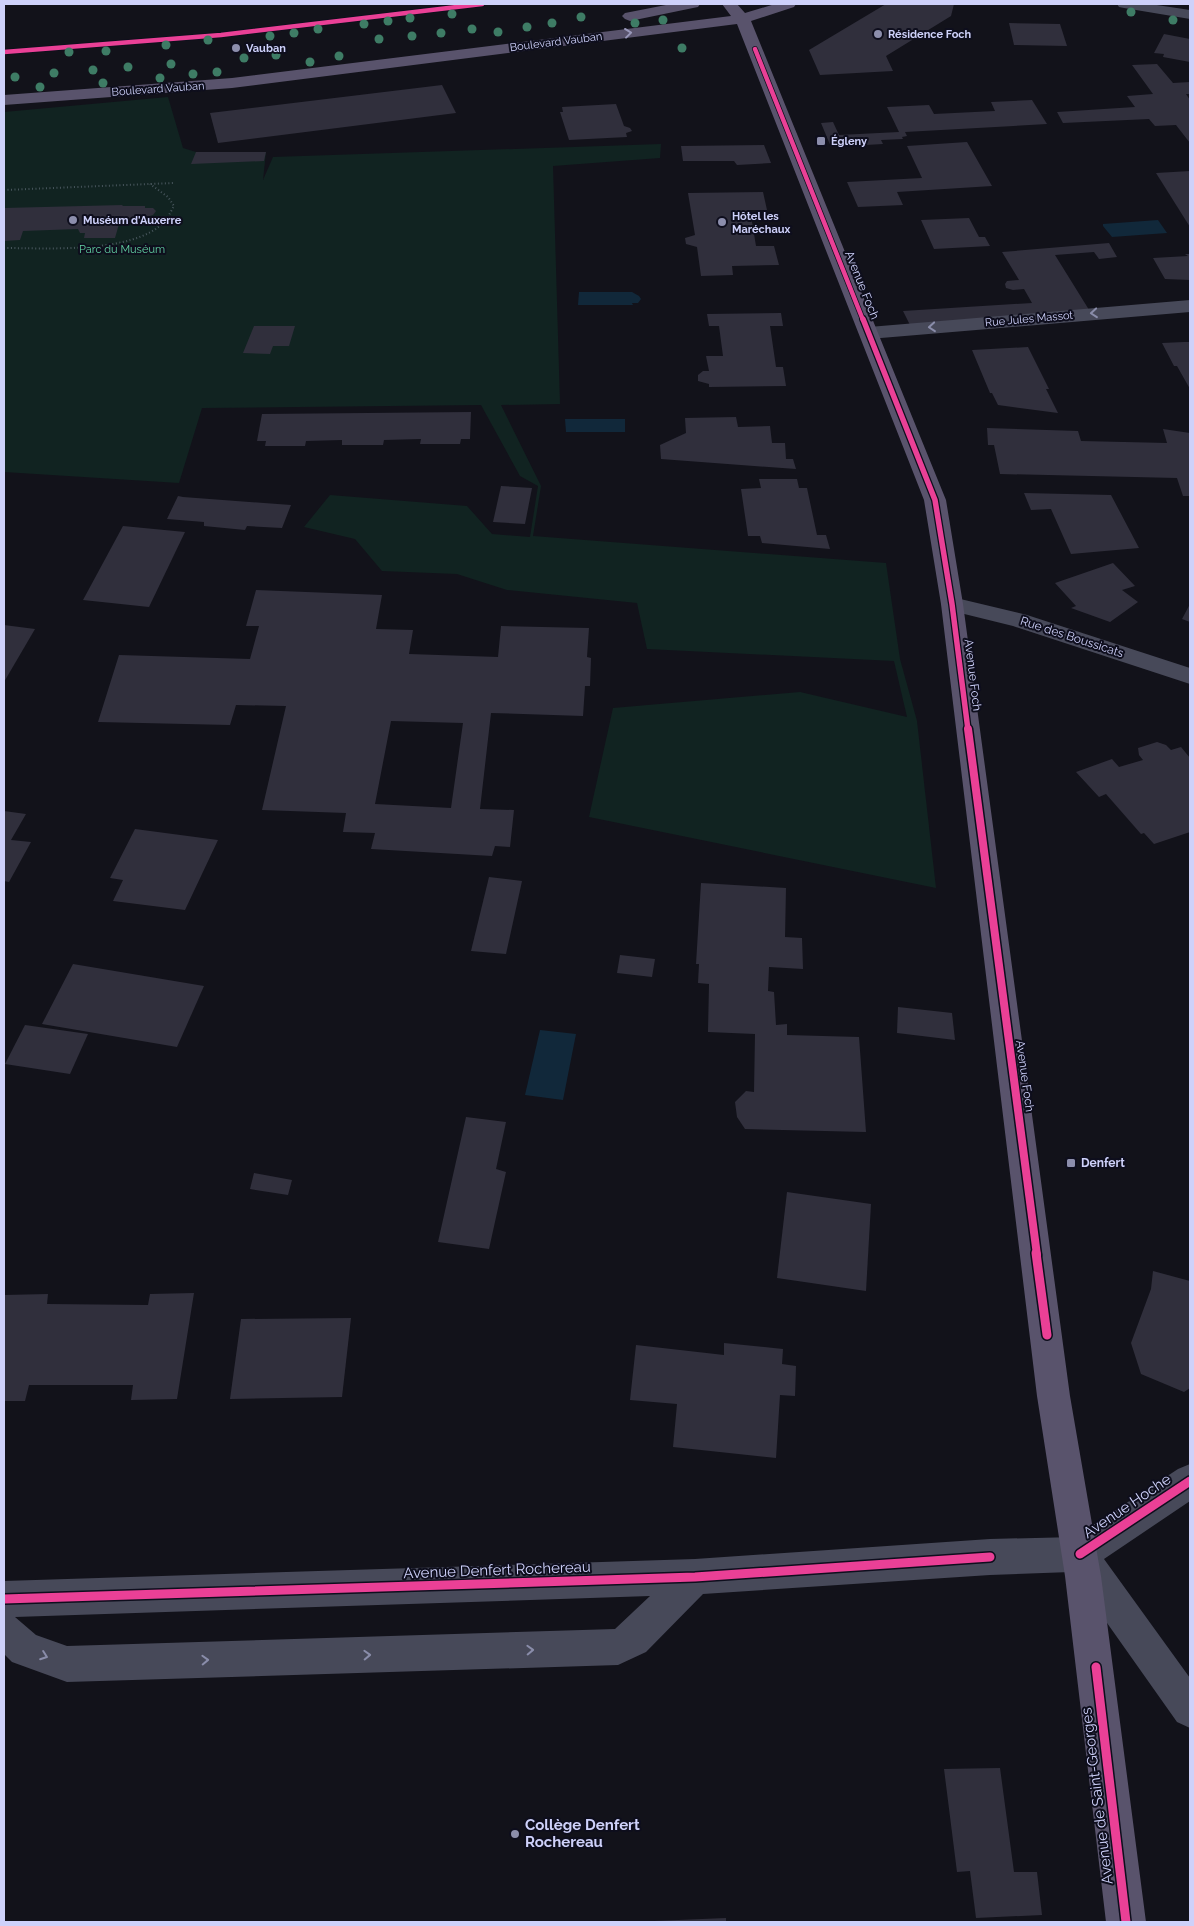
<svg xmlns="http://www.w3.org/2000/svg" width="1194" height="1926" font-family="Raleway,sans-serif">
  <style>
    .green { fill: #112321 }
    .water { fill: #11283a }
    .building { fill: #302f3c; fill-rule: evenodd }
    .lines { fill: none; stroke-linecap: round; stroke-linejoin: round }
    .path { stroke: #48565d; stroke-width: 2; stroke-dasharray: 1 2.5; stroke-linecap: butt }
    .minor { fill: #474959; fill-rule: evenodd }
    .major { fill: #59536c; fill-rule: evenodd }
    .cycleway-far3-casing { stroke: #0e0e1d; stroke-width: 6 }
    .cycleway-far2-casing { stroke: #0e0e1d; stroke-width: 8 }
    .cycleway-far1-casing { stroke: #0e0e1d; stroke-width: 11 }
    .cycleway-casing { stroke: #0e0e1d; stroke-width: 12 }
    .cycleway-far3 { stroke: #ea4096; stroke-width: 4.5 }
    .cycleway-far2 { stroke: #ea4096; stroke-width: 5.5 }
    .cycleway-far1 { stroke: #ea4096; stroke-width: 8 }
    .cycleway { stroke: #ea4096; stroke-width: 9 }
    .tree { fill: #3e7c65 }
    .oneway { stroke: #9998ba }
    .oneway2 { stroke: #8a8daa }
    .poi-dot { fill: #8c8eac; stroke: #0e0e1d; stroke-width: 2 }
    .labels { text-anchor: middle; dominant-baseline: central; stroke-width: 4; stroke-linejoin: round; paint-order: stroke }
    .far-poi-label { font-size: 11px; font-weight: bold; fill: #ced1fa; stroke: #0e0e1d; text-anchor: start }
    .far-street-label { font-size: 11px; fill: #ced1fa; stroke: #0e0e1d }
    .far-park-label { font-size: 11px; fill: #62d2a3; stroke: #0e0e1d }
    .street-label { font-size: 12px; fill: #ced1fa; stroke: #0e0e1d }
    .poi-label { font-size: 12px; font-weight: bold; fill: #ced1fa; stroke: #0e0e1d; text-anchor: start }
    .near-street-label { font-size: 15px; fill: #ced1fa; stroke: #0e0e1d }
    .near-poi-label { font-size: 15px; font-weight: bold; fill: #ced1fa; stroke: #0e0e1d; text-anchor: start }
  </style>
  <rect width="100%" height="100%" fill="#12121a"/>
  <!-- green -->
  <path class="green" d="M 168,97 L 183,148 L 196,152 L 266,152 L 263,180 L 273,157 L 661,144 L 660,158 L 553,166 L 560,404 L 501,405 L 541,486 L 533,536 L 886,563 L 900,659 L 917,721 L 936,888 L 589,817 L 613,708 L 800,692 L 907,717 L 894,661 L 647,649 L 637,603 L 507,590 L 457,574 L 382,571 L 355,539 L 304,527 L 330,495 L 467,506 L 492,534 L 530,537 L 538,486 L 520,476 L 481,405 L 202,408 L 179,483 L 4,472 L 4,112 Z"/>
  <!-- water -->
  <g class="water">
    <path d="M 1158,220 L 1167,233 L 1112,237 L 1103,226 L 1103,224 Z"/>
    <path d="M 579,292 L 632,292 L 639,296 L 641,299 L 638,303 L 632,303 L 633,305 L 578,305 Z"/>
    <path d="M 565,419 L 625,419 L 625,432 L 566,432 Z"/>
    <path d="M 540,1030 L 576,1034 L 563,1100 L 525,1095 Z"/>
  </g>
  <!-- building -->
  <g class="building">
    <path d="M 886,4 L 954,4 L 951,16 L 886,56 L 893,71 L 820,75 L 809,50 Z"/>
    <path d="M 1009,23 L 1060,24 L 1067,46 L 1014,45 Z"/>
    <path d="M 1164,34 L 1190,39 L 1190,62 L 1163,57 L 1164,54 L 1154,53 Z"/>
    <path d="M 1157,64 L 1173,83 L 1190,82 L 1190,94 L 1186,94 L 1190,100 L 1190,143 L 1176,125 L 1155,126 L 1149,119 L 1063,123 L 1057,112 L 1135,107 L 1127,96 L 1153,94 L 1132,65 Z"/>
    <path d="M 442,85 L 456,113 L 218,143 L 210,113 Z"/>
    <path d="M 1032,100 L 1047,124 L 905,132 L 907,136 L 902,137 L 903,139 L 881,140 L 883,144 L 831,147 L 821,123 L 833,122 L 839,135 L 899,132 L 887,107 L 929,105 L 934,114 L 995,111 L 991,102 Z"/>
    <path d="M 616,104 L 624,126 L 630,128 L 632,131 L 626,133 L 627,137 L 569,140 L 560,112 L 563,112 L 562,107 Z"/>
    <path d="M 967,142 L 992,186 L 897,192 L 903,205 L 858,207 L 847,182 L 922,178 L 907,146 Z"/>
    <path d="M 764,145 L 771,163 L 737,165 L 734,161 L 683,161 L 681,146 Z"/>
    <path d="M 196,152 L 266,152 L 264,161 L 191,164 Z"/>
    <path d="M 1190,171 L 1190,227 L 1156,173 Z"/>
    <path d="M 763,192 L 767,210 L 750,210 L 756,246 L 774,246 L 779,265 L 732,266 L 733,275 L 701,276 L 697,247 L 686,244 L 685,238 L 695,235 L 688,193 Z"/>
    <path d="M 123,205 L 122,206 L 145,206 L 145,208 L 153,208 L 156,211 L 153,215 L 142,218 L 141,223 L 119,224 L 115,238 L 84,238 L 85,233 L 80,233 L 78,229 L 23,231 L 20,240 L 4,241 L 4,208 Z"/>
    <path d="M 969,218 L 979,237 L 985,237 L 990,246 L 934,249 L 921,220 Z"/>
    <path d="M 1109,243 L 1117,257 L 1099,259 L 1094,252 L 1055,255 L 1091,313 L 910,325 L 903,311 L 1032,303 L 1024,289 L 1013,290 L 1006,288 L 1005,284 L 1007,281 L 1019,280 L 1002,252 Z"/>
    <path d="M 1185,254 L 1190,254 L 1190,280 L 1165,279 L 1153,258 L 1188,256 Z"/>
    <path d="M 781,313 L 783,326 L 770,326 L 776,367 L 783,367 L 786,386 L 709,387 L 709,384 L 698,381 L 698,375 L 703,371 L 709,371 L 706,356 L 723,356 L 719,326 L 709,326 L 707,314 Z"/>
    <path d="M 254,326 L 295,326 L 289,346 L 273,346 L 270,354 L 243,353 Z"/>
    <path d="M 1184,342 L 1190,342 L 1190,389 L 1177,366 L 1174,366 L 1162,343 Z"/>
    <path d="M 1028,347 L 1049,389 L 1046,389 L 1058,413 L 998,405 L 992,393 L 990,393 L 972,350 Z"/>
    <path d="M 471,412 L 470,439 L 461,439 L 460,444 L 420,444 L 421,439 L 384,440 L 383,445 L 342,445 L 342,440 L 306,441 L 305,446 L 265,446 L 266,441 L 257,441 L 262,414 Z"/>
    <path d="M 736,417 L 738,427 L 770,426 L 772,443 L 785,443 L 786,459 L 793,459 L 796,469 L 661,459 L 660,445 L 686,433 L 685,418 Z"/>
    <path d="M 987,428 L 1078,431 L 1081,441 L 1167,443 L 1163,429 L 1190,433 L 1190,496 L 1183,496 L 1177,478 L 1000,474 L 994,445 L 988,445 Z"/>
    <path d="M 759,479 L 797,479 L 799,488 L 807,488 L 817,535 L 826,535 L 830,549 L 762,543 L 760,536 L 748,536 L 741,489 L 761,488 Z"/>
    <path d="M 501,486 L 532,488 L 525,524 L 493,522 Z"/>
    <path d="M 1024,493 L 1111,495 L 1139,548 L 1071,554 L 1051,509 L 1031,510 Z"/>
    <path d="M 178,496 L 183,497 L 291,505 L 282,528 L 247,526 L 245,530 L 204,526 L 204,522 L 167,519 Z"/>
    <path d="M 123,526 L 185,532 L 149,607 L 83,600 Z"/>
    <path d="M 1113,563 L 1135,586 L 1122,590 L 1138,602 L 1110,622 L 1071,608 L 1076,606 L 1055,583 Z"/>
    <path d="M 256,590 L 382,595 L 376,629 L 413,630 L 409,654 L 498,657 L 501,626 L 589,628 L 587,657 L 591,658 L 590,686 L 585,686 L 583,716 L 491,713 L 480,809 L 514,810 L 510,847 L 495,846 L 492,856 L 371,849 L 375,833 L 343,832 L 346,813 L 262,810 L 286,706 L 236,705 L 230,725 L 98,722 L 119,655 L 250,659 L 259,626 L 246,626 ZM 391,721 L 463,723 L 451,808 L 375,804 Z"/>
    <path d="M 1190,604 L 1190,622 L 1182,619 Z"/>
    <path d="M 4,625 L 35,629 L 4,682 Z"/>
    <path d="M 1157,742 L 1166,745 L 1171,750 L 1181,747 L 1190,758 L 1190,832 L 1154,844 L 1144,833 L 1141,834 L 1106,794 L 1099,797 L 1076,772 L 1112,759 L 1119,767 L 1143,760 L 1139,755 L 1138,748 Z"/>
    <path d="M 4,811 L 26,814 L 11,840 L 31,842 L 9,882 L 4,881 Z"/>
    <path d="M 135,829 L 218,840 L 185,910 L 113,901 L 123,880 L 110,878 Z"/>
    <path d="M 489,877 L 522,881 L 506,954 L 471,951 Z"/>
    <path d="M 701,883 L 786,888 L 785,937 L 802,938 L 803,969 L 769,967 L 768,991 L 774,992 L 776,1025 L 787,1024 L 787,1035 L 859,1037 L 866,1132 L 745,1129 L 737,1117 L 735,1102 L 746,1091 L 754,1092 L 755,1034 L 708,1032 L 709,984 L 698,983 L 699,964 L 696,964 Z"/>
    <path d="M 620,955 L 655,959 L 652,977 L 617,973 Z"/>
    <path d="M 73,964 L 204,986 L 177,1047 L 42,1024 Z"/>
    <path d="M 898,1007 L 952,1013 L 955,1040 L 897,1033 Z"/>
    <path d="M 25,1025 L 88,1034 L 70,1074 L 5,1064 Z"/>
    <path d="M 466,1117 L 506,1122 L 496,1169 L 506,1172 L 489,1249 L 438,1242 Z"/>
    <path d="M 254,1173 L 292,1180 L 288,1195 L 250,1189 Z"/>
    <path d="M 787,1192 L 871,1204 L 866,1291 L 777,1278 Z"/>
    <path d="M 1153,1271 L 1190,1281 L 1190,1388 L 1184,1392 L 1141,1374 L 1131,1343 L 1151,1289 Z"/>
    <path d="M 194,1293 L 177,1399 L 131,1400 L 133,1385 L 29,1385 L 25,1401 L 4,1401 L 4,1295 L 48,1294 L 47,1304 L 148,1305 L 150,1294 Z"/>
    <path d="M 351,1318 L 342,1397 L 230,1399 L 241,1319 Z"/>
    <path d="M 724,1343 L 783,1349 L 782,1364 L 796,1366 L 795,1396 L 780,1395 L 776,1458 L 673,1447 L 677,1404 L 630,1400 L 636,1345 L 724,1355 Z"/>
    <path d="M 1000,1768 L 1014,1872 L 1037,1872 L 1042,1915 L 976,1918 L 970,1871 L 957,1872 L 944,1769 Z"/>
    <path d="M 726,1918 L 726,1922 L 654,1922 L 654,1921 Z"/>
  </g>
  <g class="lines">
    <!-- path -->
    <g class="path">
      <path d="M 4,190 L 174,183"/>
      <path d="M 4,248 C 45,248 134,254 164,222 C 168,218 171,211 174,206 L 168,197 L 150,184"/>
    </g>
    <!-- minor -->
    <g class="minor">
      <path d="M 1117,4 L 1150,4 L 1190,10 L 1190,19 L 1124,8 L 1119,7 Z"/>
      <path d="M 1190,300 L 1190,312 L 869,339 L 862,337 L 859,333 L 862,329 L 869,327 Z"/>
      <path d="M 952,597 L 1027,615 L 1190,668 L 1190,684 L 1013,626 L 944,609 L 941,604 L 944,599 Z"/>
      <path d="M 1190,1464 L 1190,1501 L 1104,1559 L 1190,1678 L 1190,1728 L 1177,1722 L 1071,1572 L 990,1575 L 703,1594 L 646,1652 L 618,1665 L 67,1682 L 12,1662 L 4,1654 L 4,1581 L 695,1559 L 990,1539 L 1075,1537 L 1178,1469 ZM 650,1596 L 615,1629 L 67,1646 L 36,1635 L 15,1617 Z"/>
    </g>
    <!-- major -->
    <g class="major">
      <path d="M 671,4 L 700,4 L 698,7 L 693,8 L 630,21 L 625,19 L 622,16 L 625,13 Z"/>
      <path d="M 722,4 L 737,4 L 745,13 L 775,4 L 796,4 L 794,7 L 751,21 L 946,500 L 963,604 L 1070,1396 L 1101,1576 L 1146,1922 L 1106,1922 L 1065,1576 L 1037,1396 L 941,604 L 924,500 L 737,24 L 232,88 L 4,105 L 4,95 L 232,78 L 731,16 Z"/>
    </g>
    <!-- cycleway-far3 casing -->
    <g class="cycleway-far3-casing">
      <g id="cycleway-far3">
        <path d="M 755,49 L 863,320"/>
        <path d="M 4,52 L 221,35 L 482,4"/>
      </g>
    </g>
    <!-- cycleway-far2 casing -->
    <g class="cycleway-far2-casing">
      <path id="cycleway-far2" d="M 863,319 L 935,500 L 952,604 L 968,730"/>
    </g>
    <!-- cycleway-far1 casing -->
    <g class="cycleway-far1-casing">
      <path id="cycleway-far1" d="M 968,729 L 1037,1255"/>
    </g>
    <!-- cycleway casing -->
    <g class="cycleway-casing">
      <g id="cycleway">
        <path d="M 1036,1253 L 1047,1335"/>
        <path d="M 1080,1554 L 1190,1481"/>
        <path d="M 4,1599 L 695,1577 L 990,1557"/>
        <path d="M 1096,1667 L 1126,1922"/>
      </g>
    </g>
    <!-- cycleway-far3 -->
    <use href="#cycleway-far3" class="cycleway-far3"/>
    <!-- cycleway-far2 -->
    <use href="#cycleway-far2" class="cycleway-far2"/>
    <!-- cycleway-far1 -->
    <use href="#cycleway-far1" class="cycleway-far1"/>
    <!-- cycleway -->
    <use href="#cycleway" class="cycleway"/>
  </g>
  <!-- trees -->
  <g class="tree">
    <circle cx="1131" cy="12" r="4.5"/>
    <circle cx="452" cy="14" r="4.5"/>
    <circle cx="581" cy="17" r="4.5"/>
    <circle cx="410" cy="18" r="4.5"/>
    <circle cx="663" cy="20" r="4.5"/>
    <circle cx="1173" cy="20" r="4.5"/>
    <circle cx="388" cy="21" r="4.5"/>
    <circle cx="552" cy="23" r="4.5"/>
    <circle cx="635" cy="23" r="4.5"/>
    <circle cx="364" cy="24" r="4.5"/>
    <circle cx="527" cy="27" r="4.5"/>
    <circle cx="318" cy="29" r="4.5"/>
    <circle cx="472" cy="29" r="4.5"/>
    <circle cx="498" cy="32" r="4.5"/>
    <circle cx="294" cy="33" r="4.5"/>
    <circle cx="441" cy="33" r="4.5"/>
    <circle cx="270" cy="36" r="4.5"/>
    <circle cx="412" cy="36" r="4.5"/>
    <circle cx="379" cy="39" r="4.5"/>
    <circle cx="208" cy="40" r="4.5"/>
    <circle cx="166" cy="45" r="4.5"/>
    <circle cx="682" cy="48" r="4.5"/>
    <circle cx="106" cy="51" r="4.5"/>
    <circle cx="69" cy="52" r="4.5"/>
    <circle cx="276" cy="55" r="4.5"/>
    <circle cx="339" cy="56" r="4.5"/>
    <circle cx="244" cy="58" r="4.5"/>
    <circle cx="310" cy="62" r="4.5"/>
    <circle cx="171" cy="64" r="4.5"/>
    <circle cx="128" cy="67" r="4.5"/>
    <circle cx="93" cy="70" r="4.5"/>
    <circle cx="217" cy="72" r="4.5"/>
    <circle cx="54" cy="73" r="4.5"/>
    <circle cx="193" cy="74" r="4.5"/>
    <circle cx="15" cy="77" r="4.5"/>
    <circle cx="160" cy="78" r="4.5"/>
    <circle cx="103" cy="83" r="4.5"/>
    <circle cx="40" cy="87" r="4.5"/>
  </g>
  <!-- one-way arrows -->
  <defs><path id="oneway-chevron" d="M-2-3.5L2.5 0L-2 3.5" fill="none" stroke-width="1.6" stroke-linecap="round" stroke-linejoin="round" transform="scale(1.25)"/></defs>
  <use class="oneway" href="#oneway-chevron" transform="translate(628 33) rotate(-7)"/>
  <g class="oneway2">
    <use href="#oneway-chevron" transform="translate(1094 313) rotate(175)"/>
    <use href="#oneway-chevron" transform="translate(932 327) rotate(175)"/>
    <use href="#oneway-chevron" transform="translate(530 1650) rotate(-2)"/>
    <use href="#oneway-chevron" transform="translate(367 1655) rotate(-2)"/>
    <use href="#oneway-chevron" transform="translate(44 1656) rotate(20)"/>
    <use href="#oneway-chevron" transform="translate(205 1660) rotate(-2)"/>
  </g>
  <!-- markers -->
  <g class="poi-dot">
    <circle cx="878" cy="34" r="5"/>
    <circle cx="236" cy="48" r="5"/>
    <rect x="816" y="136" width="10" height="10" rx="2.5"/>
    <circle cx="73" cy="220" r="5"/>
    <circle cx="722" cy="222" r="5"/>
    <rect x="1066" y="1158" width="10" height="10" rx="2.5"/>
    <circle cx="515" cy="1834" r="5"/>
  </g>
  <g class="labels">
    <!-- far-poi labels -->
    <g class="far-poi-label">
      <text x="888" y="34">Résidence Foch</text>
      <text x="246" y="48">Vauban</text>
      <text x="831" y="141">Égleny</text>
      <text x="732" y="216">Hôtel les<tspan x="732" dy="13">Maréchaux</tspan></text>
      <text x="83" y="220">Muséum d'Auxerre</text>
    </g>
    <!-- far-street labels -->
    <g class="far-street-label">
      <text transform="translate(556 42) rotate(-7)">Boulevard Vauban</text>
      <text transform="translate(158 89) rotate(-4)">Boulevard Vauban</text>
      <text transform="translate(1029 319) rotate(-5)">Rue Jules Massot</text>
    </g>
    <!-- far-park labels -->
    <g class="far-park-label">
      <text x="122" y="249">Parc du Muséum</text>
    </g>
    <!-- street labels -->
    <g class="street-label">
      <text transform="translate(862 285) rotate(68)">Avenue Foch</text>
      <text transform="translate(1072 637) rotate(18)">Rue des Boussicats</text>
      <text transform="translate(973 675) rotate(83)">Avenue Foch</text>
      <text transform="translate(1025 1076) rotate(82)">Avenue Foch</text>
    </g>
    <!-- poi labels -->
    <g class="poi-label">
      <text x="1081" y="1163">Denfert</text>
    </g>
    <!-- near-street labels -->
    <g class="near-street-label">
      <text transform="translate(1127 1506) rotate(-34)">Avenue Hoche</text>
      <text transform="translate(497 1570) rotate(-2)">Avenue Denfert Rochereau</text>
      <text transform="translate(1097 1796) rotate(-97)">Avenue de Saint-Georges</text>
    </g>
    <!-- near-poi labels -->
    <g class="near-poi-label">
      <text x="525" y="1825">Collège Denfert<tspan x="525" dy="17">Rochereau</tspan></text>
    </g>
  </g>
  <!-- border -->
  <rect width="1194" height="1926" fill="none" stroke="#ced1fa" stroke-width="10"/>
</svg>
